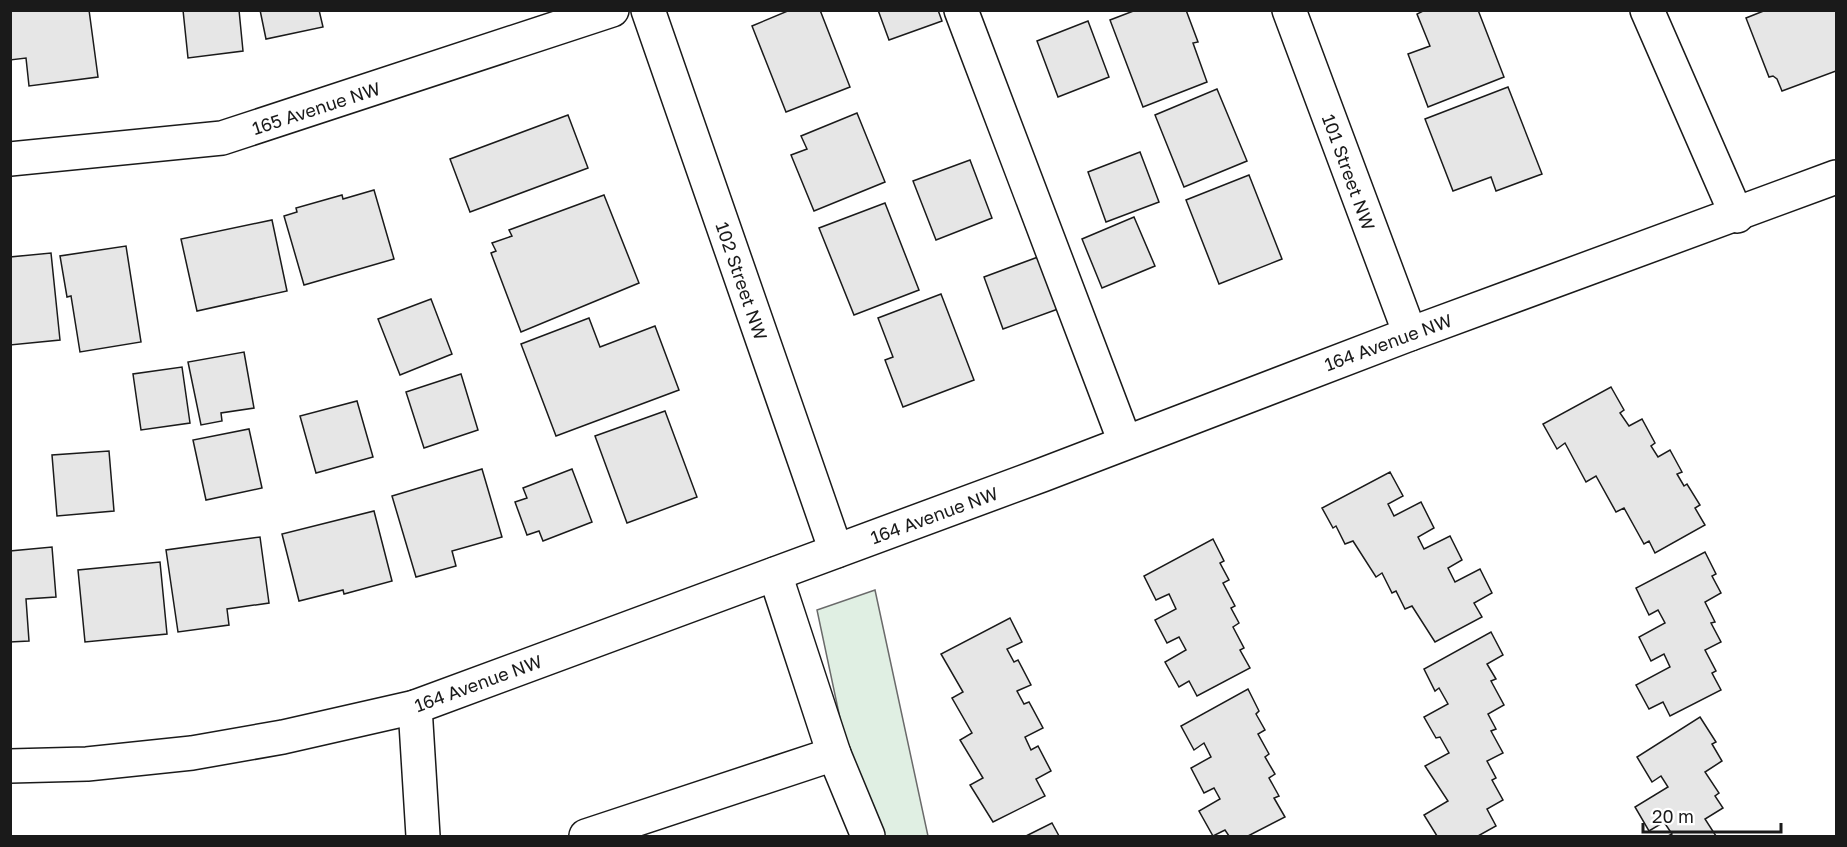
<svg xmlns="http://www.w3.org/2000/svg" width="1847" height="847" font-family="'Golos Text',sans-serif">
  <style>
    .green { fill: #e0efe3; stroke: #6a6a6a; stroke-width: 1.5 }
    .building { fill: #e6e6e6; stroke: #1a1a1a; stroke-width: 1.5 }
    .lines { fill: none; stroke-linecap: round; stroke-linejoin: round }
    .minor-casing { stroke: #1a1a1a; stroke-width: 36 }
    .minor { stroke: #fff; stroke-width: 33 }
    .labels { text-anchor: middle; dominant-baseline: central; stroke-width: 4.5; stroke-linejoin: round; paint-order: stroke }
    .street-label { font-size: 18px; fill: #1a1a1a; stroke: #fff }
  </style>
  <rect width="100%" height="100%" fill="#fff"/>
  <!-- green -->
  <path class="green" d="M 875,590 L 928,836 L 865,836 L 817,610 Z"/>
  <!-- building -->
  <g class="building">
    <path d="M 10,10 L 89,10 L 98,77 L 29,86 L 26,58 L 10,60 Z"/>
    <path d="M 183,10 L 239,10 L 243,51 L 188,58 Z"/>
    <path d="M 260,10 L 319,10 L 323,27 L 266,39 Z"/>
    <path d="M 790,10 L 820,10 L 850,87 L 786,112 L 752,26 Z"/>
    <path d="M 878,10 L 938,10 L 942,21 L 889,40 Z"/>
    <path d="M 1136,10 L 1186,10 L 1198,42 L 1193,43 L 1207,82 L 1143,107 L 1110,20 Z"/>
    <path d="M 1425,10 L 1478,10 L 1504,77 L 1428,107 L 1408,54 L 1430,46 L 1417,14 Z"/>
    <path d="M 1766,10 L 1836,10 L 1836,71 L 1782,91 L 1777,79 L 1773,76 L 1769,77 L 1746,18 Z"/>
    <path d="M 1088,21 L 1109,77 L 1058,97 L 1037,41 Z"/>
    <path d="M 1508,87 L 1542,174 L 1496,191 L 1491,177 L 1453,191 L 1425,119 Z"/>
    <path d="M 1217,89 L 1247,161 L 1184,187 L 1155,115 Z"/>
    <path d="M 857,113 L 885,182 L 814,211 L 791,155 L 807,149 L 801,136 Z"/>
    <path d="M 568,115 L 588,168 L 470,212 L 450,159 Z"/>
    <path d="M 1140,152 L 1159,202 L 1106,222 L 1088,172 Z"/>
    <path d="M 970,160 L 992,218 L 936,240 L 913,181 Z"/>
    <path d="M 1249,175 L 1282,259 L 1219,284 L 1186,200 Z"/>
    <path d="M 374,190 L 394,259 L 304,285 L 284,216 L 297,212 L 296,208 L 342,195 L 343,199 Z"/>
    <path d="M 604,195 L 639,283 L 521,332 L 491,253 L 496,251 L 492,243 L 512,236 L 509,230 Z"/>
    <path d="M 885,203 L 919,290 L 854,315 L 819,228 Z"/>
    <path d="M 1134,217 L 1155,266 L 1102,288 L 1082,239 Z"/>
    <path d="M 272,220 L 287,291 L 197,311 L 181,239 Z"/>
    <path d="M 126,246 L 141,342 L 80,352 L 71,296 L 67,297 L 60,256 Z"/>
    <path d="M 51,253 L 60,340 L 10,345 L 10,257 Z"/>
    <path d="M 1038,257 L 1058,309 L 1003,329 L 984,277 Z"/>
    <path d="M 941,294 L 974,380 L 903,407 L 885,360 L 893,357 L 878,318 Z"/>
    <path d="M 431,299 L 452,354 L 400,375 L 378,319 Z"/>
    <path d="M 589,318 L 600,347 L 655,326 L 679,390 L 556,436 L 521,344 Z"/>
    <path d="M 244,352 L 254,408 L 221,413 L 222,421 L 201,425 L 188,362 Z"/>
    <path d="M 182,367 L 190,423 L 141,430 L 133,374 Z"/>
    <path d="M 461,374 L 478,430 L 424,448 L 406,392 Z"/>
    <path d="M 1611,387 L 1624,410 L 1620,413 L 1629,426 L 1642,419 L 1655,443 L 1651,446 L 1658,457 L 1670,450 L 1682,472 L 1677,474 L 1684,486 L 1687,484 L 1700,505 L 1695,508 L 1705,525 L 1655,553 L 1649,541 L 1644,544 L 1624,508 L 1616,512 L 1596,476 L 1586,482 L 1565,443 L 1557,449 L 1543,424 Z"/>
    <path d="M 357,401 L 373,457 L 316,473 L 300,416 Z"/>
    <path d="M 665,411 L 697,497 L 627,523 L 595,436 Z"/>
    <path d="M 249,429 L 262,488 L 206,500 L 193,440 Z"/>
    <path d="M 109,451 L 114,511 L 57,516 L 52,455 Z"/>
    <path d="M 482,469 L 502,537 L 452,551 L 456,566 L 416,577 L 392,496 Z"/>
    <path d="M 572,469 L 592,522 L 543,541 L 539,531 L 527,535 L 515,502 L 527,498 L 523,488 Z"/>
    <path d="M 1390,472 L 1403,496 L 1388,504 L 1394,516 L 1421,502 L 1434,528 L 1418,537 L 1424,549 L 1450,536 L 1462,560 L 1448,568 L 1455,582 L 1480,569 L 1492,593 L 1474,603 L 1482,617 L 1435,642 L 1412,606 L 1405,609 L 1396,591 L 1392,593 L 1382,573 L 1376,577 L 1353,541 L 1345,544 L 1336,526 L 1333,528 L 1322,508 Z"/>
    <path d="M 374,511 L 392,581 L 344,594 L 343,590 L 299,601 L 282,534 Z"/>
    <path d="M 260,537 L 269,603 L 227,609 L 229,625 L 178,632 L 166,550 Z"/>
    <path d="M 1213,539 L 1224,561 L 1220,563 L 1229,580 L 1223,583 L 1235,606 L 1231,608 L 1239,623 L 1233,627 L 1244,648 L 1240,650 L 1250,668 L 1197,696 L 1189,681 L 1179,687 L 1165,662 L 1186,650 L 1179,637 L 1167,643 L 1155,620 L 1176,609 L 1169,594 L 1156,600 L 1144,576 Z"/>
    <path d="M 52,547 L 56,597 L 26,599 L 29,641 L 10,642 L 10,551 Z"/>
    <path d="M 1705,552 L 1716,574 L 1712,576 L 1721,593 L 1705,602 L 1715,622 L 1711,623 L 1721,642 L 1705,650 L 1716,671 L 1712,673 L 1721,690 L 1670,716 L 1663,702 L 1649,709 L 1636,685 L 1670,667 L 1664,654 L 1651,661 L 1639,637 L 1665,623 L 1658,610 L 1649,615 L 1636,588 Z"/>
    <path d="M 160,562 L 167,634 L 85,642 L 78,570 Z"/>
    <path d="M 1010,618 L 1022,642 L 1007,649 L 1014,662 L 1018,660 L 1031,685 L 1017,691 L 1024,704 L 1029,702 L 1043,728 L 1025,737 L 1031,750 L 1038,746 L 1051,771 L 1036,779 L 1045,796 L 993,822 L 970,785 L 983,778 L 960,740 L 972,733 L 952,698 L 963,692 L 941,654 Z"/>
    <path d="M 1491,632 L 1503,655 L 1487,664 L 1496,679 L 1491,681 L 1504,705 L 1488,714 L 1496,729 L 1491,731 L 1503,753 L 1487,761 L 1496,778 L 1492,780 L 1503,800 L 1487,809 L 1496,826 L 1478,836 L 1437,836 L 1424,815 L 1448,801 L 1425,766 L 1449,753 L 1440,737 L 1436,738 L 1424,717 L 1448,704 L 1439,688 L 1435,691 L 1424,669 Z"/>
    <path d="M 1248,689 L 1259,711 L 1256,714 L 1265,730 L 1258,734 L 1269,754 L 1265,757 L 1275,774 L 1269,778 L 1279,796 L 1274,798 L 1285,817 L 1248,836 L 1229,836 L 1225,830 L 1213,836 L 1199,811 L 1220,799 L 1214,788 L 1204,793 L 1191,768 L 1211,757 L 1204,743 L 1194,750 L 1181,726 Z"/>
    <path d="M 1700,717 L 1716,742 L 1712,744 L 1722,761 L 1705,772 L 1719,793 L 1715,796 L 1723,808 L 1705,819 L 1716,836 L 1668,836 L 1672,834 L 1664,822 L 1649,831 L 1635,807 L 1668,787 L 1661,776 L 1652,782 L 1637,757 Z"/>
    <path d="M 1052,823 L 1059,836 L 1026,836 Z"/>
  </g>
  <g class="lines">
    <!-- minor casing -->
    <g class="minor-casing">
      <g id="minor">
        <path d="M 648,10 L 836,551"/>
        <path d="M 961,10 L 1125,442"/>
        <path d="M 1289,10 L 1410,334"/>
        <path d="M 1647,10 L 1737,216"/>
        <path d="M 10,159 L 222,138 L 612,10"/>
        <path d="M 415,707 L 423,836"/>
        <path d="M 834,754 L 868,836"/>
        <path d="M 10,766 L 87,764 L 192,753 L 283,737 L 415,707 L 1042,475 L 1410,334 L 1836,177"/>
        <path d="M 586,836 L 834,754 L 775,574"/>
      </g>
    </g>
    <!-- minor -->
    <use href="#minor" class="minor"/>
  </g>
  <g class="labels">
    <!-- street labels -->
    <g class="street-label">
      <text transform="translate(316 108) rotate(-18)">165 Avenue NW</text>
      <text transform="translate(1349 172) rotate(70)">101 Street NW</text>
      <text transform="translate(742 281) rotate(71)">102 Street NW</text>
      <text transform="translate(1388 342) rotate(-20)">164 Avenue NW</text>
      <text transform="translate(934 515) rotate(-20)">164 Avenue NW</text>
      <text transform="translate(478 683) rotate(-20)">164 Avenue NW</text>
    </g>
  </g>
  <!-- border -->
  <rect width="1847" height="847" fill="none" stroke="#1a1a1a" stroke-width="24"/>
  <!-- scale -->
  <path d="M1643 823v9h138v-9" fill="none" stroke="#1a1a1a" stroke-width="3"/>
  <text x="1652" y="823" font-size="18" fill="#1a1a1a" stroke="#ffffff" stroke-width="4.5" paint-order="stroke">20 m</text>
</svg>
